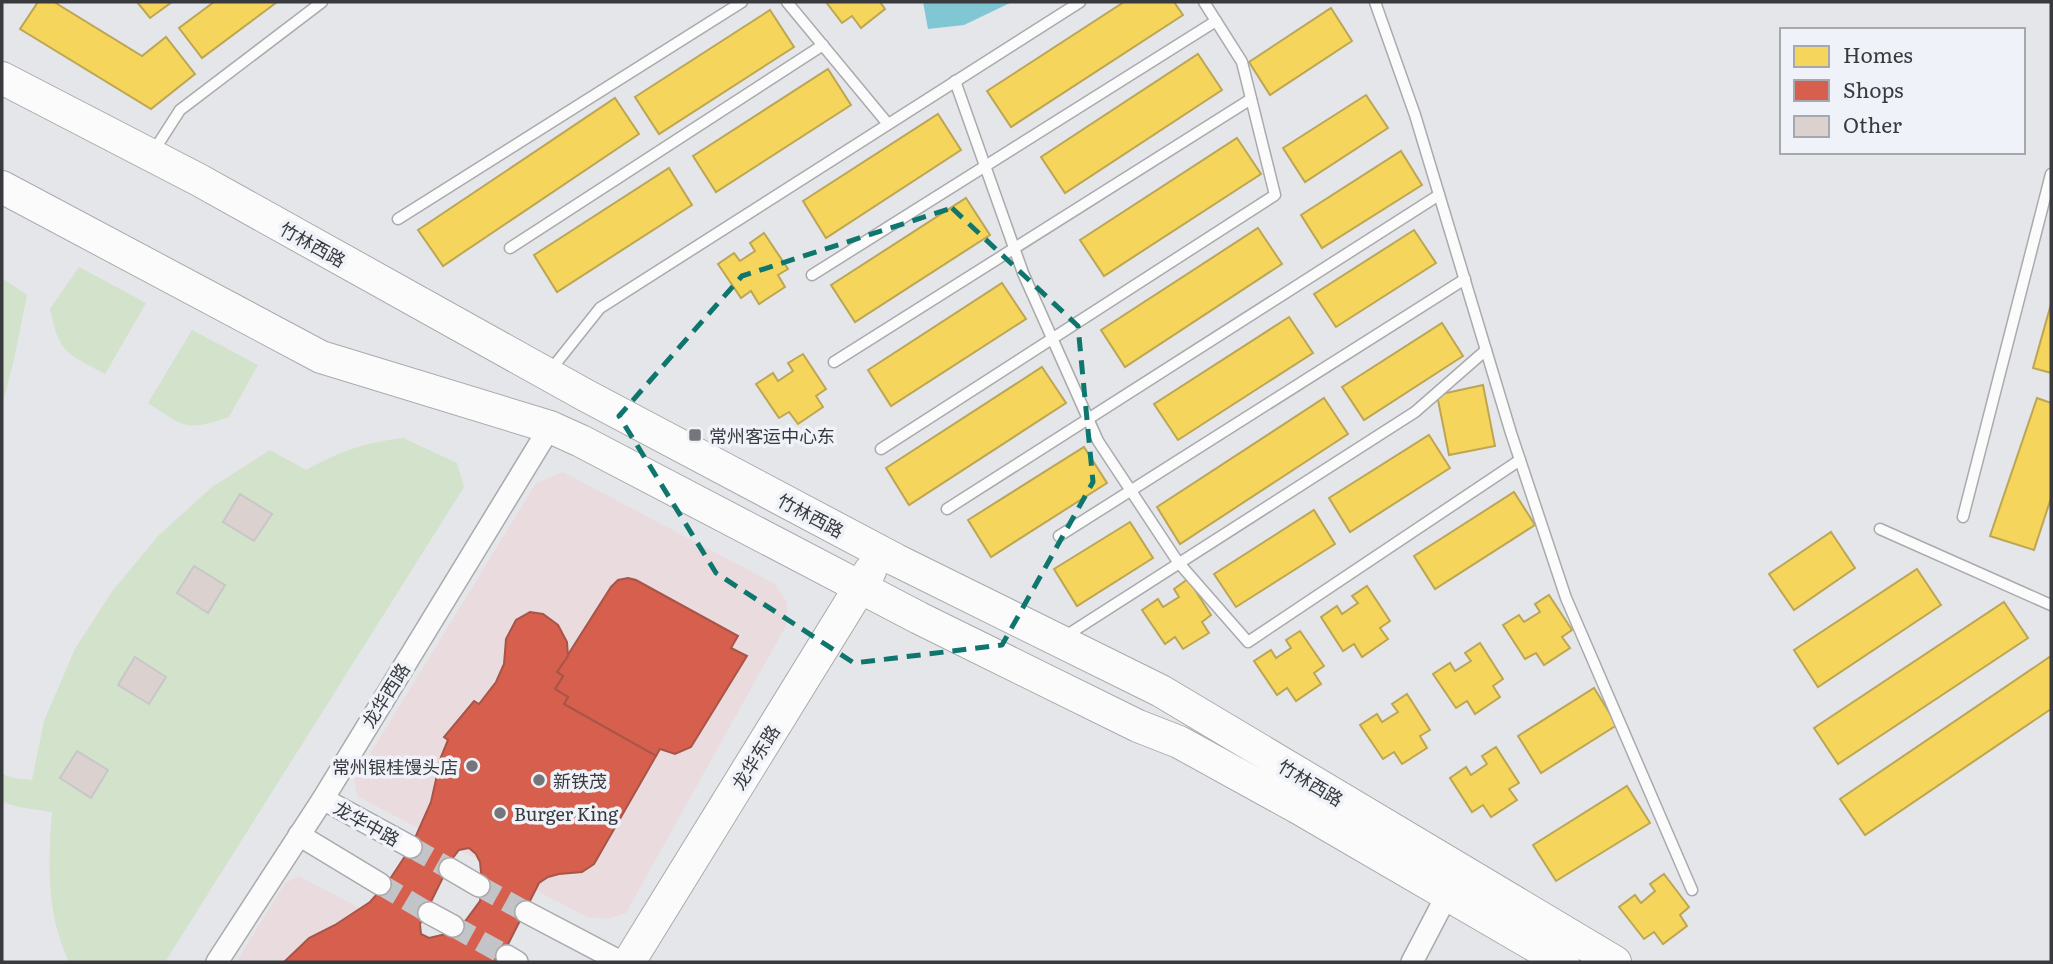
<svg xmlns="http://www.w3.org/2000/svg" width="2053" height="964" font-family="Literata,'Noto Sans SC',serif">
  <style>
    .commercial { fill: #eadcde }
    .green { fill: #d2e2cb }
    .water { fill: #81c6d3 }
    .homes { fill: #f6d55c; stroke: #bda653; stroke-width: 2 }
    .shops { fill: #d6604d; stroke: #a75548; stroke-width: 2; fill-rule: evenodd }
    .building { fill: #dbd1cf; stroke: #c8c7c8; stroke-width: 2 }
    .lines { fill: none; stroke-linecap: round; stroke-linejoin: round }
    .street-tunnel { stroke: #c2c4c7; stroke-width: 21; stroke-dasharray: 21 10; stroke-linecap: butt }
    .lane-casing { stroke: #a9aaac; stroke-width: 13 }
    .street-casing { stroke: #a9aaac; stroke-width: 24 }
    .secondary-casing { stroke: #a9aaac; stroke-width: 34 }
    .lane { stroke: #fbfbfc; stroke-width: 10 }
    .street { stroke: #fbfbfc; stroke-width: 21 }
    .secondary { stroke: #fbfbfc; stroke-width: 32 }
    .marked { fill: none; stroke: #0f766e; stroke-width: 5; stroke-dasharray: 14 9; stroke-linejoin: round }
    .poi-dot { fill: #757679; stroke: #eff2f8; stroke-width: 2.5 }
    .labels { text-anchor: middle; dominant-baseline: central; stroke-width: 7; stroke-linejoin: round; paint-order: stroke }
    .street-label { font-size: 18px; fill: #393a3d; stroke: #eff2f8 }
    .poi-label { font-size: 18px; fill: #393a3d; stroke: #eff2f8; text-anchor: start }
  </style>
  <rect width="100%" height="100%" fill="#e4e6e9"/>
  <!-- commercial -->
  <g class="commercial">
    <path d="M 563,472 L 775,584 L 787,602 L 787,624 L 626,913 L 608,919 L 587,917 L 357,796 L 354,780 L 536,483 Z"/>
    <path d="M 299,876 L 462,962 L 236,962 L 285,883 Z"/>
  </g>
  <!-- green -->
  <g class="green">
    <path d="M 79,267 L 146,303 L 105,374 C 66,352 60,355 50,309 Z"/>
    <path d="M 2,278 L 27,295 L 13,364 L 2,405 Z"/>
    <path d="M 192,330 L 258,365 L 229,417 C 185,432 185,427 148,403 Z"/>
    <path d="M 403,438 L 457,463 L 464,487 L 165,962 L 69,962 C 46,913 48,865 52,812 L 19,807 L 2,802 L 2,774 L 13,778 L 32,780 L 44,721 L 75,649 L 111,593 L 158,536 L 212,487 L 270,450 L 306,470 C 341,451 363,443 403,438 Z"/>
  </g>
  <!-- water -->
  <path class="water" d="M 923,2 L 1012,2 L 964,25 L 928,29 Z"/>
  <!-- homes -->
  <g class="homes">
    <path d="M 38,2 L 54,2 L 142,56 L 166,37 L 195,74 L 151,109 L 20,29 Z"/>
    <path d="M 137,2 L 172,2 L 150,18 Z"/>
    <path d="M 214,2 L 277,2 L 202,58 L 179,28 Z"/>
    <path d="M 826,2 L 880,2 L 885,9 L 861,28 L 852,16 L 842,23 Z"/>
    <path d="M 1124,2 L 1174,2 L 1183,15 L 1011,127 L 987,91 Z"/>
    <path d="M 1331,8 L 1352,41 L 1270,95 L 1249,62 Z"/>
    <path d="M 770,10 L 794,47 L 659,134 L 635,97 Z"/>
    <path d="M 1198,54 L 1222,90 L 1065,193 L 1041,157 Z"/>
    <path d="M 828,69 L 851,105 L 716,192 L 693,156 Z"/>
    <path d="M 1366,95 L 1388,128 L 1305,182 L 1283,148 Z"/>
    <path d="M 615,98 L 639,134 L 443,266 L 418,230 Z"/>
    <path d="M 938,114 L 961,150 L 826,238 L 803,201 Z"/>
    <path d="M 1237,138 L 1261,174 L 1104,276 L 1080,240 Z"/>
    <path d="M 1401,151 L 1422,185 L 1322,248 L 1301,215 Z"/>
    <path d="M 669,168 L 692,205 L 557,292 L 534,255 Z"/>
    <path d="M 966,198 L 990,235 L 855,322 L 831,285 Z"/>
    <path d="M 1258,228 L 1282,264 L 1125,367 L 1101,330 Z"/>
    <path d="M 1414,230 L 1436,263 L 1336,327 L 1314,294 Z"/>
    <path d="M 764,233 L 788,269 L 778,275 L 785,287 L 759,304 L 751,291 L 741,298 L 718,264 L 734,253 L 740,261 L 755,251 L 750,243 Z"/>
    <path d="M 1002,283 L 1026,319 L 891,406 L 868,370 Z"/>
    <path d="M 2051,304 L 2051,373 L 2033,368 Z"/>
    <path d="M 1289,317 L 1313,353 L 1178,440 L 1154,404 Z"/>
    <path d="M 1442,323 L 1463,356 L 1364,420 L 1342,387 Z"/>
    <path d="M 803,354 L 826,389 L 816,396 L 823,407 L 798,424 L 789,412 L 779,418 L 756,384 L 773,373 L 778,381 L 793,371 L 788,363 Z"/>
    <path d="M 1042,367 L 1066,403 L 909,505 L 886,468 Z"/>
    <path d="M 1483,385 L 1495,446 L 1449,455 L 1437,395 Z"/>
    <path d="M 1324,398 L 1348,434 L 1180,544 L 1157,507 Z"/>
    <path d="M 2037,398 L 2051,403 L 2051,498 L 2034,550 L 1990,536 Z"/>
    <path d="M 1429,435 L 1450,468 L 1350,532 L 1329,498 Z"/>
    <path d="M 1084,447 L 1107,483 L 991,557 L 968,520 Z"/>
    <path d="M 1514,492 L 1535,525 L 1435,589 L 1414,556 Z"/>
    <path d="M 1314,510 L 1335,544 L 1236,607 L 1214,574 Z"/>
    <path d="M 1130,522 L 1153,558 L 1077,606 L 1054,569 Z"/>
    <path d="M 1831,532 L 1855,568 L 1794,610 L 1769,574 Z"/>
    <path d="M 1917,569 L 1941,605 L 1818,687 L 1794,650 Z"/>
    <path d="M 1188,579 L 1211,615 L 1202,622 L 1209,633 L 1183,649 L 1175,637 L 1165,644 L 1142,610 L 1158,599 L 1163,607 L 1179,597 L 1174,589 Z"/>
    <path d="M 1367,586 L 1390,621 L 1380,628 L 1388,639 L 1362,657 L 1354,644 L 1343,651 L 1321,617 L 1337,606 L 1342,614 L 1358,603 L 1352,596 Z"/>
    <path d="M 1549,595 L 1572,630 L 1562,637 L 1570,648 L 1544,665 L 1536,653 L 1525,659 L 1503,625 L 1519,615 L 1524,622 L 1540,612 L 1535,604 Z"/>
    <path d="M 2004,602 L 2028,638 L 1838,764 L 1814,728 Z"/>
    <path d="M 1300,631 L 1324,666 L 1314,673 L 1321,684 L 1296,701 L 1287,688 L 1277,695 L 1254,661 L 1271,650 L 1276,658 L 1291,648 L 1286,640 Z"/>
    <path d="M 1480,643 L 1503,679 L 1493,686 L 1500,697 L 1475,714 L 1467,701 L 1456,708 L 1433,674 L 1450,663 L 1455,671 L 1471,661 L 1465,653 Z"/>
    <path d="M 2051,656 L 2051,709 L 1865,835 L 1840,799 Z"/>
    <path d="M 1594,688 L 1617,725 L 1541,773 L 1518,736 Z"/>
    <path d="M 1407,694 L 1430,730 L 1420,736 L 1427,748 L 1402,764 L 1394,752 L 1383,759 L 1360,725 L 1377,714 L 1382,722 L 1398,712 L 1392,704 Z"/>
    <path d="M 1496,747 L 1519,783 L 1509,789 L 1517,800 L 1491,817 L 1483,805 L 1472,812 L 1450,778 L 1466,767 L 1471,775 L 1487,764 L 1482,756 Z"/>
    <path d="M 1627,786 L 1650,823 L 1556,881 L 1533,845 Z"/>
    <path d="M 1664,874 L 1689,907 L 1680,915 L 1687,926 L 1663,944 L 1654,932 L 1644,939 L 1619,907 L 1635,895 L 1641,903 L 1655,891 L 1650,884 Z"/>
  </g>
  <!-- shops -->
  <g class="shops">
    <path d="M 628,578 L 636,580 L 738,636 L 731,648 L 747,656 L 691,747 L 675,754 L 660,749 L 656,756 L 564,704 L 568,697 L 555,689 L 563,676 L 557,672 L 611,587 L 618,580 Z"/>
    <path d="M 530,612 L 543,614 L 558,625 L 567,642 L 568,656 L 557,672 L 563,676 L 555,689 L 568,697 L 564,704 L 656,756 L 594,864 L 582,872 L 559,874 L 548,877 L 539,883 L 499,962 L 284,962 L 309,938 L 335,925 L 370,902 L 388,882 L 411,847 L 431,802 L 441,757 L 448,740 L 444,737 L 474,701 L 479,704 L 496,682 L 504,664 L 506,639 L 516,620 ZM 469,848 L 476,854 L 480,862 L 482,883 L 480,901 L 466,920 L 446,934 L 429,938 L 421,934 L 420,924 L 452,859 L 459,850 Z"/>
  </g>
  <!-- building -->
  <g class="building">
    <path d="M 240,494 L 272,514 L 254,541 L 223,522 Z"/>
    <path d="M 194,566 L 225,585 L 208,613 L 177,593 Z"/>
    <path d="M 135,657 L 166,677 L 149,704 L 118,685 Z"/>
    <path d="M 77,751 L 108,770 L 91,798 L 60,778 Z"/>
  </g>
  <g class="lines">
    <!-- street-tunnel -->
    <g class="street-tunnel">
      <path d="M 411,847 L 450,869"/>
      <path d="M 380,884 L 429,913"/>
      <path d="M 479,886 L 526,912"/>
      <path d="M 453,926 L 507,956"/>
    </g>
    <!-- lane casing -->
    <g class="lane-casing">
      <g id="lane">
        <path d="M 787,2 L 888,124"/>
        <path d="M 1375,2 L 1415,115 L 1511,433 L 1566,598 L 1692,890"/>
        <path d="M 955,81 L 1023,273 L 1098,441 L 1178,562 L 1248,642 L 1520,460"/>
        <path d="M 153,152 L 180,110 L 322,2"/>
        <path d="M 398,219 L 742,2"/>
        <path d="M 510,248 L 823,45"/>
        <path d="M 812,275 L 1216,21"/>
        <path d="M 834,362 L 1251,99"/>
        <path d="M 549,372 L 600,308 L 1080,2"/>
        <path d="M 881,449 L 1275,195 L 1242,62 L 1204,2"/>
        <path d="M 947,509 L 1439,195"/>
        <path d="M 1963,517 L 2051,174"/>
        <path d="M 1880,529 L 2051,605"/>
        <path d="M 1059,536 L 1465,279"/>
        <path d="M 1064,637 L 1415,412 L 1486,350"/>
      </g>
    </g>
    <!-- street casing -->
    <g class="street-casing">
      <g id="street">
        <path d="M 323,799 L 411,847"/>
        <path d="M 299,835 L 380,884"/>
        <path d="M 450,869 L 479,886"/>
        <path d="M 526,912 L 621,962"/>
        <path d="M 429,913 L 453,926"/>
        <path d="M 507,956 L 517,962"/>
        <path d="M 217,962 L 323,799 L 550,427"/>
        <path d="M 1412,962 L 1447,895"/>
      </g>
    </g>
    <!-- secondary casing -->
    <g class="secondary-casing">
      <g id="secondary">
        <path d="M 2,78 L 199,180 L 585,395 L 896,560 L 1161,691 L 1615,962"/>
        <path d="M 2,187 L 321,357 L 550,427 L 581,441 L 919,618 L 1138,726 L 1179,742 L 1297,807 L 1563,962"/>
        <path d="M 629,962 L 870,571"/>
      </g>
    </g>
    <!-- lane -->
    <use href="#lane" class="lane"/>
    <!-- street -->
    <use href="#street" class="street"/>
    <!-- secondary -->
    <use href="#secondary" class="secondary"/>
  </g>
  <!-- marked area -->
  <path class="marked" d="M 952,208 L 1078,326 L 1093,482 L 1002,645 L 854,663 L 716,573 L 619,416 L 742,276 Z"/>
  <!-- markers -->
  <g class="poi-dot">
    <rect x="688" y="428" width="14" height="14" rx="3.5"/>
    <circle cx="472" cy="766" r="7"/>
    <circle cx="539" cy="780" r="7"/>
    <circle cx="500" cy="813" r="7"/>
  </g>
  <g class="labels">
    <!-- street labels -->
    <g class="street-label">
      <text transform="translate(313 244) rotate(29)">竹林西路</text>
      <text transform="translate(811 515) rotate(28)">竹林西路</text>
      <text transform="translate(385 695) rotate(-58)">龙华西路</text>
      <text transform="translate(755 757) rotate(-58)">龙华东路</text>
      <text transform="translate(1311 782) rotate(31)">竹林西路</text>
      <text transform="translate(367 823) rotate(29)">龙华中路</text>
    </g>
    <!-- poi labels -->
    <g class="poi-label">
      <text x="709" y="435">常州客运中心东</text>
      <text x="458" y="766" text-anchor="end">常州银桂馒头店</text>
      <text x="553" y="780">新铁茂</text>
      <text x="514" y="813">Burger King</text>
    </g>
  </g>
  <!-- border -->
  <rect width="2053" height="964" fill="none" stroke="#393a3d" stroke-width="7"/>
  <!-- legend -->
  <rect x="1780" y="28" width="245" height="126" fill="#eff2f8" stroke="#a6a8ad" stroke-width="2"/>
  <rect x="1794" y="46" width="35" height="21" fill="#f6d55c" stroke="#a6a8ad" stroke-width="2"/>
  <text x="1843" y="63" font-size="21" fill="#393a3d">Homes</text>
  <rect x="1794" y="80" width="35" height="21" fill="#d6604d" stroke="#a6a8ad" stroke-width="2"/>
  <text x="1843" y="98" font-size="21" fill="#393a3d">Shops</text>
  <rect x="1794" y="116" width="35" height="21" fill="#dbd1cf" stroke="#a6a8ad" stroke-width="2"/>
  <text x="1843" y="133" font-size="21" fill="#393a3d">Other</text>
</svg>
